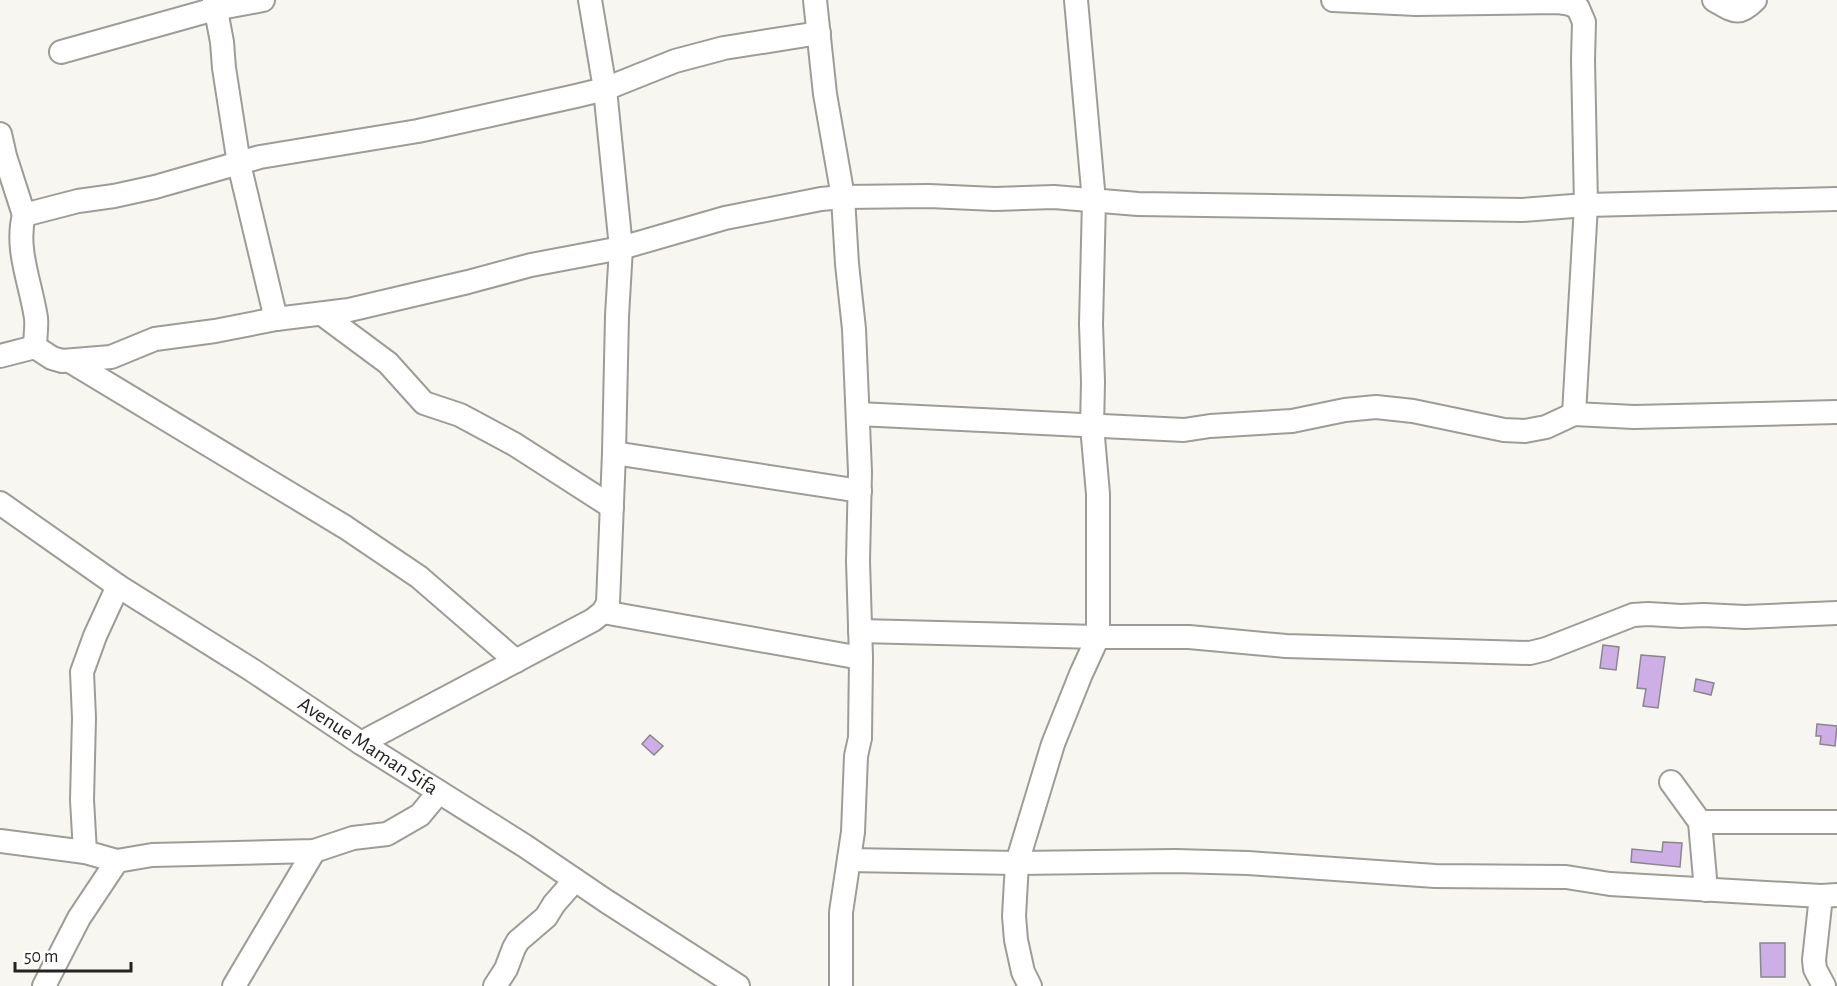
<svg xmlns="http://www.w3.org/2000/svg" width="1837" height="986" font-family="'Alegreya Sans',sans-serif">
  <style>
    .building { fill: #cdaee7; stroke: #89878c; stroke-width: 1.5 }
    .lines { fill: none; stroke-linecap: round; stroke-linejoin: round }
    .minor-casing { stroke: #9d9c97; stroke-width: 26 }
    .minor { stroke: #fff; stroke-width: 22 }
    .labels { text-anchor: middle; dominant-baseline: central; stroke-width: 4.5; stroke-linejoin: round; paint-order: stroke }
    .street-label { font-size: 21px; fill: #242321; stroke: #fff }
  </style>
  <rect width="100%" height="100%" fill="#f7f6f1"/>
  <!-- building -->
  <g class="building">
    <path d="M 1603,645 L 1619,647 L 1616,670 L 1600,668 Z"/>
    <path d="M 1641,655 L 1665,657 L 1658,708 L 1643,706 L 1646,689 L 1637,688 Z"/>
    <path d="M 1696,679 L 1714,683 L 1711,695 L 1694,691 Z"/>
    <path d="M 1817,724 L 1837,726 L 1835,746 L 1820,744 L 1821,736 L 1816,736 Z"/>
    <path d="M 650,735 L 663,746 L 654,755 L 642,744 Z"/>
    <path d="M 1663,842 L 1682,843 L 1680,867 L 1631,862 L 1632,849 L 1662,852 Z"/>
    <path d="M 1760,943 L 1785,943 L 1785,977 L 1761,977 Z"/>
  </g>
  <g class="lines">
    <!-- minor casing -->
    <g class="minor-casing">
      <g id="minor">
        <path d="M 214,0 L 222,42 L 224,68 L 239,164 L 276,319"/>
        <path d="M 815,0 L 825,94 L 843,197 L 847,264 L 854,329 L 860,472 L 858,561 L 861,658 L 860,738 L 856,756 L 853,832 L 841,912 L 841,986"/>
        <path d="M 1333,0 L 1416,4 L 1557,2 L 1570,4 L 1578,8 L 1584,22 L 1583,60 L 1586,205 L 1574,414"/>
        <path d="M 1714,0 C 1734,11 1738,17 1755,0"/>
        <path d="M 61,52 L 215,9 L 263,0"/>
        <path d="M 0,134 L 5,156 L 24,215"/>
        <path d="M 322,314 L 388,363 L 424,403 L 460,415 L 514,444 L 612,507"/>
        <path d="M 35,347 C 35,338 37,327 36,318 C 31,284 15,249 24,215 L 78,201 L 114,196 L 155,187 L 260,157 L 418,131 L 576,96 L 605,89 L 675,61 L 724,48 L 819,33"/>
        <path d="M 0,356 L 35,347 L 52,358 L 62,361 L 111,357 L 155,339 L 215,331 L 276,319 L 349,310 L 468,282 L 531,265 L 621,248 L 725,218 L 821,199 L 843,197 L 929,196 L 995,199 L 1054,197 L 1138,204 L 1522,210 L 1586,205 L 1837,199"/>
        <path d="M 70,361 L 345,527 L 419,577 L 516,661"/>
        <path d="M 858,414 L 1184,430 L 1210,426 L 1292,421 L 1345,410 L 1376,407 L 1413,411 L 1504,430 L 1525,431 L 1546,427 L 1574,414 L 1634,417 L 1837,412"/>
        <path d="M 614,453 L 860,491"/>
        <path d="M 0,503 L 118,586 L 252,670 L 361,743 L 525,846 L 606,901 L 738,986"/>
        <path d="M 603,612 L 861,658"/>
        <path d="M 860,631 L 1098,637 L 1189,637 L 1286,646 L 1530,653 L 1546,649 L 1633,615 L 1648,614 L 1681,616 L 1704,615 L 1745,617 L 1837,613"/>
        <path d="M 361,743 L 593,620 L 603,612 L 608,603 L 614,453 L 617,316 L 621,248 L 605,89 L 590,0"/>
        <path d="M 1671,782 L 1700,822 L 1706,890"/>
        <path d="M 1700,822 L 1837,822"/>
        <path d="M 0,841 L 85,852"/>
        <path d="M 849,860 L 1017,863 L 1175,861 L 1248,863 L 1435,876 L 1566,877 L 1610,884 L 1821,896 L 1837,895"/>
        <path d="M 117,861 L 85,852 L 82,800 L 84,718 L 82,672 L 95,636 L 118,586"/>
        <path d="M 1821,896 L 1814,960 L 1815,969 L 1824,986"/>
        <path d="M 44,986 L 79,918 L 117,861 L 152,855 L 314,851 L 353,838 L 387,834 L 420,815 L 439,792"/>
        <path d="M 234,986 L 314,851"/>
        <path d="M 495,986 L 506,969 L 514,948 L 518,941 L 546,917 L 554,904 L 575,880"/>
        <path d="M 1030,986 L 1023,972 L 1016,940 L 1014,916 L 1017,863 L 1053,744 L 1081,674 L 1098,637 L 1098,494 L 1092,426 L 1093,382 L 1091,324 L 1094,201 L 1076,0"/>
      </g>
    </g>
    <!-- minor -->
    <use href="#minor" class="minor"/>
  </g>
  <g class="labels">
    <!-- street labels -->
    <g class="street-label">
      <text transform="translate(368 746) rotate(33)">Avenue Maman Sifa</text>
    </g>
  </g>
  <!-- scale -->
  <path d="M15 962v9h116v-9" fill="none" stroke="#242321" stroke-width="3"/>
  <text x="24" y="962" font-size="18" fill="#242321" stroke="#ffffff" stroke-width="4.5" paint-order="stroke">50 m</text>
</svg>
